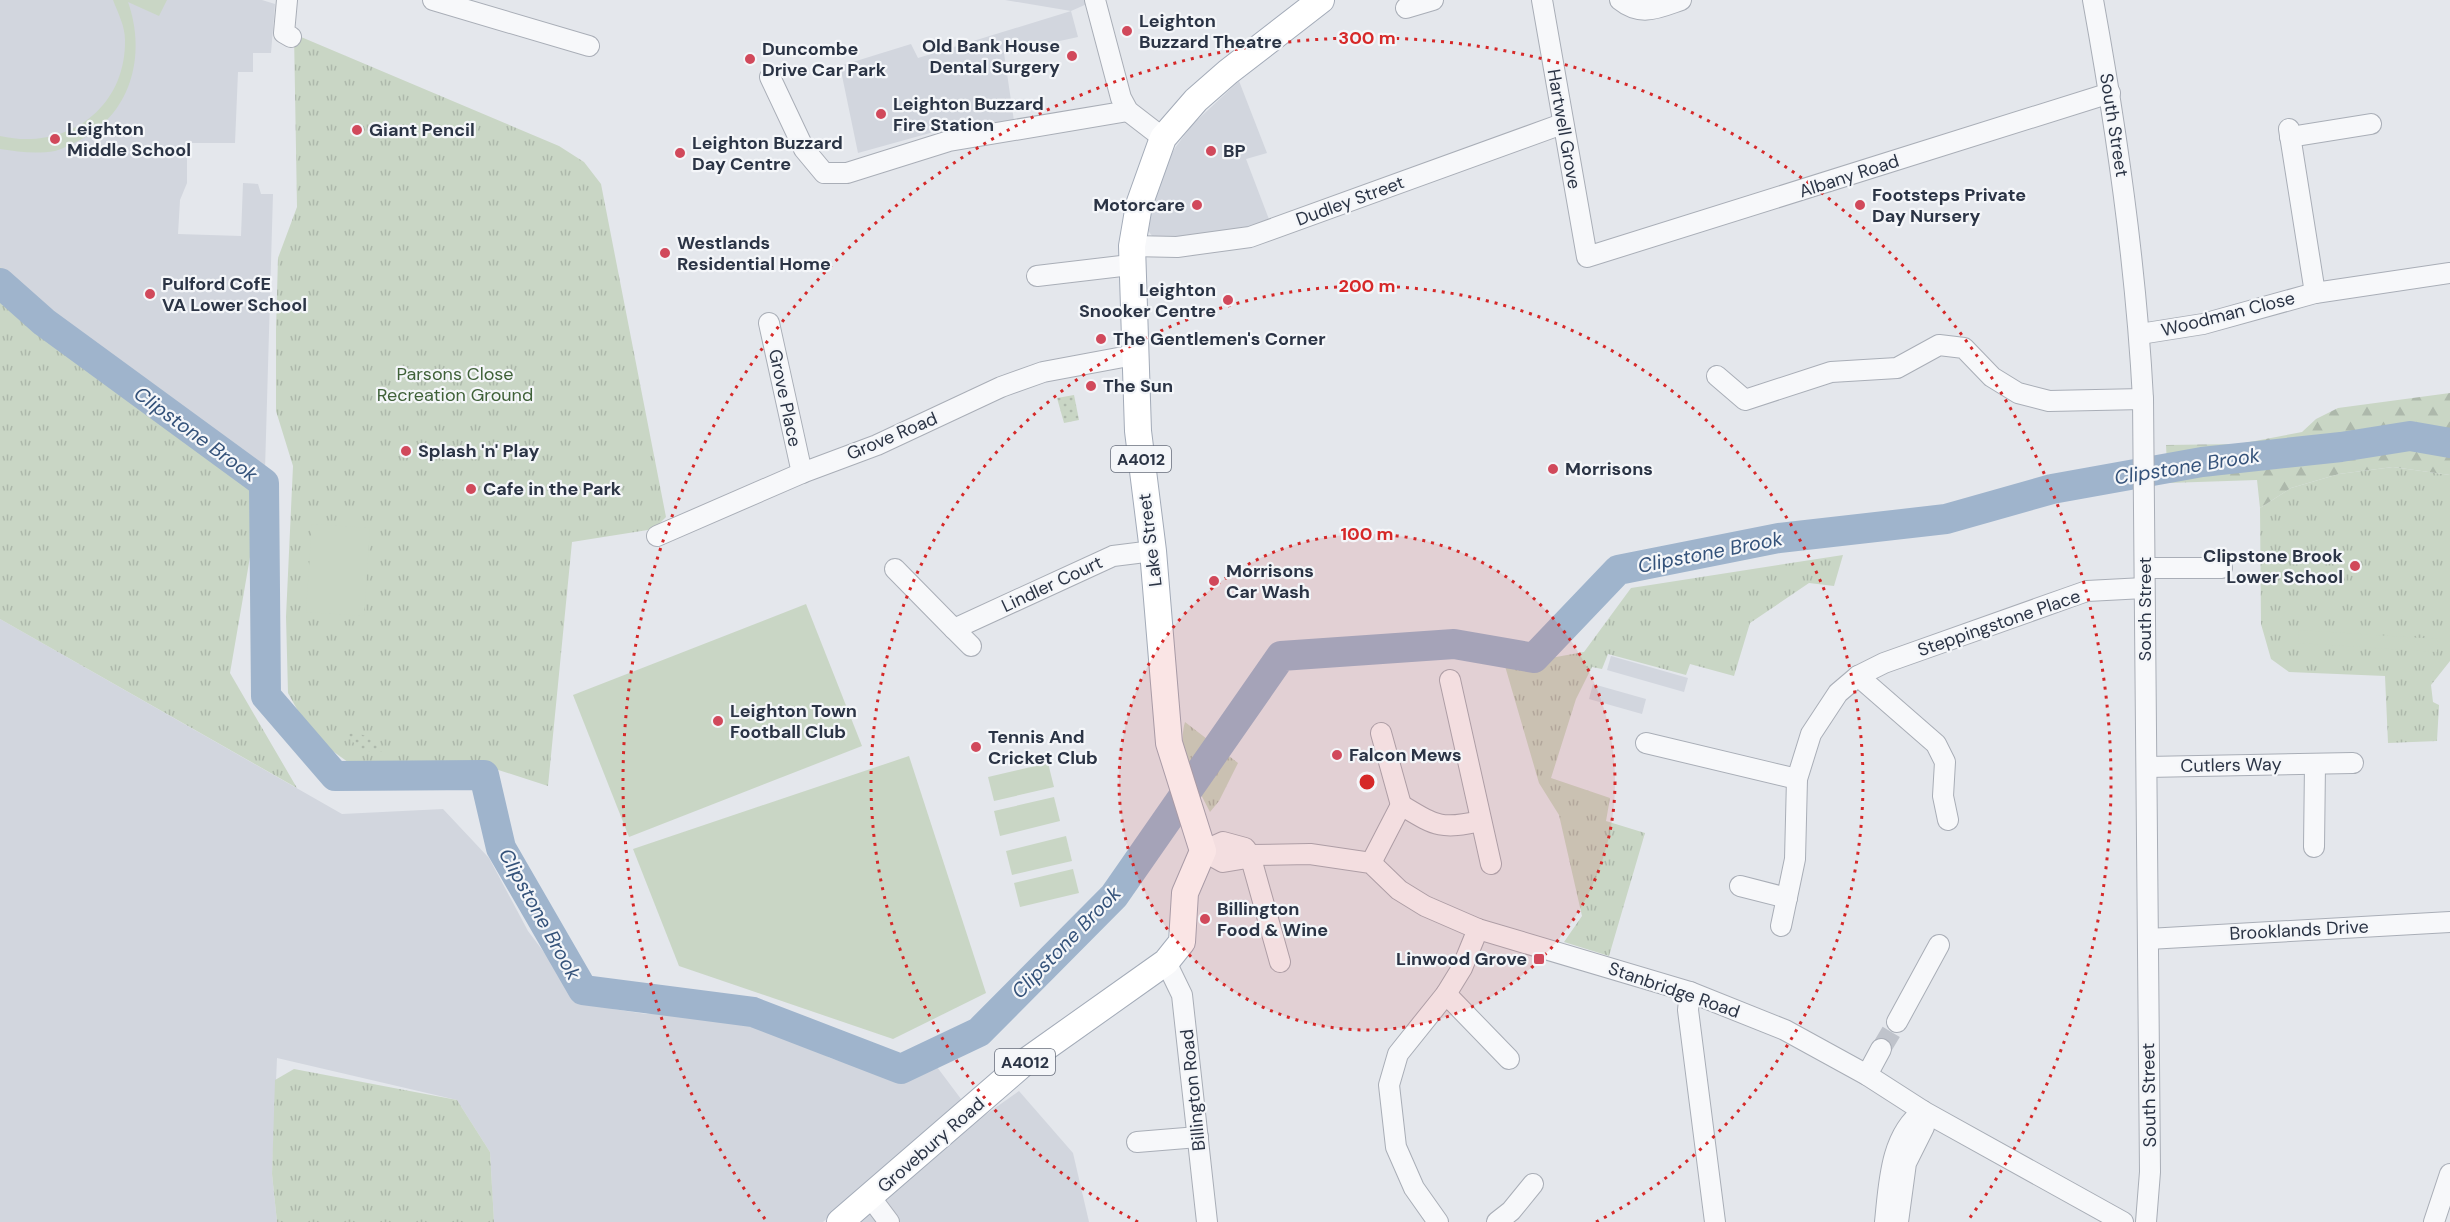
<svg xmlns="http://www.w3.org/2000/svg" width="2450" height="1222" font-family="'DM Sans',sans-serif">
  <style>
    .built { fill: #d2d6de }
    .grass { fill: url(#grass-tufts) }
    .forest { fill: url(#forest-firs) }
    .garden { fill: url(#garden-dots) }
    .pitch { fill: #c9d6c5 }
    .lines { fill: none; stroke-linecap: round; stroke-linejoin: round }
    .river { stroke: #9fb4cc; stroke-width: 30 }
    .minor-tunnel { stroke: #bfc3cb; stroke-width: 20; stroke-dasharray: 20 10; stroke-linecap: butt }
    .minor-casing { stroke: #a9aeb7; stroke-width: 22 }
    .major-casing { stroke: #a3abb8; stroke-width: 28 }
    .minor { stroke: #f7f8fa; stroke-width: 20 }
    .major { stroke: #fff; stroke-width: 26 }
    .ring { fill: none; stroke: #d62828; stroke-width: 3; stroke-dasharray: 3 6 }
    .poi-dot { fill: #d1495b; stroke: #f4f6f9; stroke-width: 2 }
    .labels { text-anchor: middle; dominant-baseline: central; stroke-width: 4.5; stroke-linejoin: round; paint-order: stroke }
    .shield { fill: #f4f6f9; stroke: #676e7b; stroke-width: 1.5 }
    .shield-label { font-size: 16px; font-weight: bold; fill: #2b3445 }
    .poi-label { font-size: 18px; font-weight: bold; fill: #2b3445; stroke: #f4f6f9; text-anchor: start }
    .street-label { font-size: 18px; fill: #2b3445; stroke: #f4f6f9 }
    .park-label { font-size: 18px; fill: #3f6138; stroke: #f4f6f9 }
    .water-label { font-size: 20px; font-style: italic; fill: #34527a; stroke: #f4f6f9 }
    .centre { fill: #d62828; stroke: #f4f6f9; stroke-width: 3 }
    .ring-label { font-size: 18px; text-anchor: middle; font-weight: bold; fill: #d62828; stroke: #f4f6f9; stroke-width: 4.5; stroke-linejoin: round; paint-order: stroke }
  </style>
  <defs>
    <pattern id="grass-tufts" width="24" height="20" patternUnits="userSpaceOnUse" patternTransform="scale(1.5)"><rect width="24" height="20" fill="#c9d6c5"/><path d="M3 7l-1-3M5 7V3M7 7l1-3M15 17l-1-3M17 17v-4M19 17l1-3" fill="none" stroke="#adb8ab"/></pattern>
    <pattern id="forest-firs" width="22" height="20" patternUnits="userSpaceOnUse" patternTransform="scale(1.5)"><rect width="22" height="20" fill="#c9d6c5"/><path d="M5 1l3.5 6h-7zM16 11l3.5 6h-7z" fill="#adb8ab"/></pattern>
    <pattern id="garden-dots" width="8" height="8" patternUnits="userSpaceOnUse" patternTransform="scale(1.5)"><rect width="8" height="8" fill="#c9d6c5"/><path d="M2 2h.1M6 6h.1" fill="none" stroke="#adb8ab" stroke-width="1.8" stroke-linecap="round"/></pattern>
  </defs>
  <rect width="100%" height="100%" fill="#e4e7ec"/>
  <!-- built -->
  <g class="built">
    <path d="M 0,0 L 262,0 L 275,4 L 271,53 L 253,53 L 253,72 L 238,72 L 235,143 L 187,143 L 187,183 L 180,200 L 178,234 L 241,236 L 243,183 L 258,184 L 261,194 L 273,194 L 265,470 L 123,370 L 50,314 L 0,267 Z"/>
    <path d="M 1005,0 L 1096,0 L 1071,11 L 1078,37 L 1004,53 L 1014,121 L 969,126 L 960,121 L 940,125 L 930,133 L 858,153 L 840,66 L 911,44 L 918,58 L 1071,11 Z"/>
    <path d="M 1239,81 L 1267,153 L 1246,159 L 1270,222 L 1245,229 L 1164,243 L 1153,237 L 1146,228 L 1160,175 L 1175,148 L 1192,125 Z"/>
    <path d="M 0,619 L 342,814 L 443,809 L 489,858 L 528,931 L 555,967 L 582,992 L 613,1009 L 646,1014 L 725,1005 L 759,1017 L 830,1058 L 868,1070 L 896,1073 L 937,1067 L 961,1099 L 951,1114 L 823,1222 L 494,1222 L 490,1152 L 457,1100 L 277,1058 L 272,1174 L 277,1222 L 0,1222 Z"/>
    <path d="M 1611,656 L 1688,678 L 1684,692 L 1607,670 Z"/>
    <path d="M 1593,684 L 1646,699 L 1642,714 L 1589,699 Z"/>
    <path d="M 1019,1091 L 1073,1153 L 1089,1222 L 844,1222 L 896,1178 Z"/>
  </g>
  <!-- grass -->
  <g class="grass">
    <path d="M 294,34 L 559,146 L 584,162 L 601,184 L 666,517 L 654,529 L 572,542 L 548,786 L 489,767 L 352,765 L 312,736 L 288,693 L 286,617 L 293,466 L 276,411 L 276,329 L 278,258 L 297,207 Z"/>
    <path d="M 0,267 C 81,345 176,403 265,470 L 230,673 L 297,788 L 0,619 Z"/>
    <path d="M 2393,467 L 2450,475 L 2450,661 L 2431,685 L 2433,702 L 2439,705 L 2437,741 L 2388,743 L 2385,676 L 2289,672 L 2271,659 L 2261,624 L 2260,508 L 2291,488 L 2339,474 Z"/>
    <path d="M 1843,555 L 1834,586 L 1809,583 L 1750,623 L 1734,676 L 1690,664 L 1686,675 L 1608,654 L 1602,669 L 1592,667 L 1576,699 L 1551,778 L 1610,798 L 1606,821 L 1645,833 L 1609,956 L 1564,942 L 1582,916 L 1559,815 L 1539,783 L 1505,666 L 1584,652 L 1631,588 Z"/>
    <path d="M 1185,722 L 1238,763 L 1219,801 L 1210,812 C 1196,784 1176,753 1185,722 Z"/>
    <path d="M 294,1069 L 457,1100 L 490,1152 L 494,1222 L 277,1222 L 272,1174 L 275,1080 Z"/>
  </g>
  <!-- forest -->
  <path class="forest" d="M 2450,393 L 2450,475 L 2393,467 L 2339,474 L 2291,488 L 2260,508 L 2257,480 L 2168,483 L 2166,445 L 2239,444 L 2302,432 L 2316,419 L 2338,408 Z"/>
  <!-- garden -->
  <g class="garden">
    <path d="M 1074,395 L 1079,420 L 1064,423 L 1057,398 Z"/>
    <path d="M 356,733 L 373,738 L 384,752 L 361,751 L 346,734 Z"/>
  </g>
  <!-- pitch -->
  <g class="pitch">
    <path d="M 113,0 L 167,0 L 159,16 L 128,2 C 147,56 131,116 76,142 C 69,145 62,149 55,151 C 36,154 19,152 0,149 L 0,136 C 65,151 126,110 125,40 C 125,26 118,13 113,0 Z"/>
    <path d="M 312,524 L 370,528 L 364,616 L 306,612 Z"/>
    <path d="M 806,604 L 862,746 L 629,837 L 573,695 Z"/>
    <path d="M 2299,630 L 2438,639 L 2437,652 L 2298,643 Z"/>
    <path d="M 909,756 L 986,993 L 893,1039 L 679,966 L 633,849 Z"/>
    <path d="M 1048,763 L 1054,787 L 994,801 L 988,777 Z"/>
    <path d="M 1054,797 L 1060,821 L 1000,836 L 994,811 Z"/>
    <path d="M 1066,836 L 1072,861 L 1012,875 L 1006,851 Z"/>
    <path d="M 1073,869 L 1079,893 L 1020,907 L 1014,883 Z"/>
  </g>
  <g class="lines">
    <!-- river -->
    <path class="river" d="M 0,283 L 44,322 L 264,483 L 266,696 L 335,776 L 484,775 L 501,848 L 583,990 L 753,1012 L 901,1069 L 979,1032 L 1114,896 L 1281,656 L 1454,644 L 1534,658 L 1618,570 L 1779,538 L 1946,519 L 2052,489 L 2202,462 L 2341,447 L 2410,436 L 2450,443"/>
    <!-- minor-tunnel -->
    <path class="minor-tunnel" d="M 1881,1049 L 1897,1022"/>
    <!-- minor casing -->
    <g class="minor-casing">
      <g id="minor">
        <path d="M 287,0 L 284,33 L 291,37"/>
        <path d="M 433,0 L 589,46"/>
        <path d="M 1095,0 L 1121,98 L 1128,111 L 1163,138"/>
        <path d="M 1542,0 L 1587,257 L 2110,93"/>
        <path d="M 1620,0 C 1641,17 1658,8 1681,0"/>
        <path d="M 2093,0 C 2117,132 2136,264 2143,399 L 2150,1172 L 2146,1222"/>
        <path d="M 1406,8 L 1433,0"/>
        <path d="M 770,77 L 804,149 L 824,173 L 847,173 L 949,141 L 1128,111"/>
        <path d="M 2289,129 L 2315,293"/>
        <path d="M 2290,137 L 2371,124"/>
        <path d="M 1132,246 L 1177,247 L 1250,237 L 1562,124"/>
        <path d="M 1037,276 L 1130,265"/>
        <path d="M 769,323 L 802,473"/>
        <path d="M 2140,334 L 2203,324 L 2315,293 L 2450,273"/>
        <path d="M 1717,376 L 1745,400 L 1831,372 L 1897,368 L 1939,345 L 1964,348 L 1992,377 L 2018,393 L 2049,401 L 2143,399"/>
        <path d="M 657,536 L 802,473 L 877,445 L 1001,387 L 1043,372 L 1134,355"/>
        <path d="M 2145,568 L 2222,568"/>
        <path d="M 895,569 L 954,629 L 1113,556 L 1153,551"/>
        <path d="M 954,629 L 971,646"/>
        <path d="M 1858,676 L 1936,744 L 1945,762 L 1943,796 L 1948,820"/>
        <path d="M 1450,680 L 1491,864"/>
        <path d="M 1381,733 L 1401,805"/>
        <path d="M 1646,743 L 1797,779"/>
        <path d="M 2147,767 L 2353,763"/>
        <path d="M 2314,847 L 2315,764"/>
        <path d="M 1203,851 L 1223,862 L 1241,859 L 1250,855 L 1310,854 L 1371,863 L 1399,890 L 1425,906 L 1478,929 L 1690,992 L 1785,1030 L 1867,1075 L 1923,1111 L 2123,1222"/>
        <path d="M 1203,851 L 1223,842 L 1245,848 L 1250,855 L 1280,962"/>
        <path d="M 1371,863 L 1401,805 C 1436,826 1440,830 1481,821"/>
        <path d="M 1740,886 L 1787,898"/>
        <path d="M 1781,926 L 1795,859 L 1797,779 L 1811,734 L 1838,693 L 1858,676 L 1884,663 L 2070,597 L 2087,591 L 2144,588"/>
        <path d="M 2148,939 L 2450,922"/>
        <path d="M 1166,962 L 1182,995 L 1207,1222"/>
        <path d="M 1690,992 L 1688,1010 L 1715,1222"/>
        <path d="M 1446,994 L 1509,1059"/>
        <path d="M 1897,1022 L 1939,945"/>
        <path d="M 1867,1075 L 1881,1049"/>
        <path d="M 1137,1142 L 1198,1137"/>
        <path d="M 871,1198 L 889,1222"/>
        <path d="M 1438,1222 L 1414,1188 L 1396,1147 L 1389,1085 L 1398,1054 L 1446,994 L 1462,968 L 1478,929"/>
        <path d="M 1497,1222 L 1511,1211 L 1533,1184"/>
        <path d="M 1885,1222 C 1889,1184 1890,1136 1923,1111 L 1924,1127 L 1906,1163 L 1898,1222"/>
        <path d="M 2434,1222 L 2450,1174"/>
      </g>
    </g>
    <!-- major casing -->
    <g class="major-casing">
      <path id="major" d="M 840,1222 L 1025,1062 L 1166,962 L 1182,942 L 1185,893 L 1203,851 L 1169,743 L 1153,551 L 1138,431 L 1132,246 L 1139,205 L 1163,138 L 1196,100 L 1228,72 L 1321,0"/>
    </g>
    <!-- minor -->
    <use href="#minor" class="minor"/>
    <!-- major -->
    <use href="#major" class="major"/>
  </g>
  <!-- distance rings -->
  <circle cx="1367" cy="782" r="248" fill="#d62828" fill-opacity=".12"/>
  <g class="ring">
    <circle cx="1367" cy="782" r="248"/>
    <path d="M1138 1222A496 496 0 1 1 1596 1222"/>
    <path d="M765 1219A744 744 0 1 1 1969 1219"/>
  </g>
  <!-- markers -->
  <g class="poi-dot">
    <circle cx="1127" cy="31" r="6"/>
    <circle cx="1072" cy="56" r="6"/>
    <circle cx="750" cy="59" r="6"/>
    <circle cx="881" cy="114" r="6"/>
    <circle cx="357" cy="130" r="6"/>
    <circle cx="55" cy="139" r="6"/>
    <circle cx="1211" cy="151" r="6"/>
    <circle cx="680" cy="153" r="6"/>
    <circle cx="1197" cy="205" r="6"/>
    <circle cx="1860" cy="205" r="6"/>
    <circle cx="665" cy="253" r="6"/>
    <circle cx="150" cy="294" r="6"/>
    <circle cx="1228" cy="300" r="6"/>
    <circle cx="1101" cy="339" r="6"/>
    <circle cx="1091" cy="386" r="6"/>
    <circle cx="406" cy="451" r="6"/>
    <circle cx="1553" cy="469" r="6"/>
    <circle cx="471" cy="489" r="6"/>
    <circle cx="2355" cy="566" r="6"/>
    <circle cx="1214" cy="581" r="6"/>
    <circle cx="718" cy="721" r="6"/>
    <circle cx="976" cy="747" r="6"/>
    <circle cx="1337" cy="755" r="6"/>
    <circle cx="1205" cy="919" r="6"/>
    <rect x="1533" y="953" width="12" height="12" rx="3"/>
  </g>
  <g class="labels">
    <!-- shield labels -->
    <g class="shield">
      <rect x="1111" y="446" width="60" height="26" rx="4.5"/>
      <rect x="995" y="1049" width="60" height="26" rx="4.5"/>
    </g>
    <g class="shield-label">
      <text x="1141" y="459">A4012</text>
      <text x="1025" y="1062">A4012</text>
    </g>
    <!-- poi labels -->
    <g class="poi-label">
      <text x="1139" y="21">Leighton<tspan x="1139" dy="21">Buzzard Theatre</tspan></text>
      <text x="1060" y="46" text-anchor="end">Old Bank House<tspan x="1060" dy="21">Dental Surgery</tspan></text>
      <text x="762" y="49">Duncombe<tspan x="762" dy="21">Drive Car Park</tspan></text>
      <text x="893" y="104">Leighton Buzzard<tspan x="893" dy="21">Fire Station</tspan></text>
      <text x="67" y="129">Leighton<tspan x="67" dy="21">Middle School</tspan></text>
      <text x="369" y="130">Giant Pencil</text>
      <text x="692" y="143">Leighton Buzzard<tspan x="692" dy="21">Day Centre</tspan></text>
      <text x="1223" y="151">BP</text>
      <text x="1872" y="195">Footsteps Private<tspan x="1872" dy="21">Day Nursery</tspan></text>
      <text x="1185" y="205" text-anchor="end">Motorcare</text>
      <text x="677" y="243">Westlands<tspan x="677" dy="21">Residential Home</tspan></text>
      <text x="162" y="284">Pulford CofE<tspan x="162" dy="21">VA Lower School</tspan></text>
      <text x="1216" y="290" text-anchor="end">Leighton<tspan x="1216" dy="21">Snooker Centre</tspan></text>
      <text x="1113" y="339">The Gentlemen's Corner</text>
      <text x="1103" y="386">The Sun</text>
      <text x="418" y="451">Splash 'n' Play</text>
      <text x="1565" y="469">Morrisons</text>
      <text x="483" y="489">Cafe in the Park</text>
      <text x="2343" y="556" text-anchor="end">Clipstone Brook<tspan x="2343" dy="21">Lower School</tspan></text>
      <text x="1226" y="571">Morrisons<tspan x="1226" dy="21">Car Wash</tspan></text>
      <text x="730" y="711">Leighton Town<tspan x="730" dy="21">Football Club</tspan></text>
      <text x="988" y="737">Tennis And<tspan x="988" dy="21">Cricket Club</tspan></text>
      <text x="1349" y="755">Falcon Mews</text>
      <text x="1217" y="909">Billington<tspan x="1217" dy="21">Food &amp; Wine</tspan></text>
      <text x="1527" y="959" text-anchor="end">Linwood Grove</text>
    </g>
    <!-- street labels -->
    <g class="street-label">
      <text transform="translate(2114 125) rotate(81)">South Street</text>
      <text transform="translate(1564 129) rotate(80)">Hartwell Grove</text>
      <text transform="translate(1849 176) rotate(-18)">Albany Road</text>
      <text transform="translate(1350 201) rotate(-20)">Dudley Street</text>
      <text transform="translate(2228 314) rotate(-14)">Woodman Close</text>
      <text transform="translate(785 398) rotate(78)">Grove Place</text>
      <text transform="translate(892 436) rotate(-23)">Grove Road</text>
      <text transform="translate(1150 540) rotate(-97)">Lake Street</text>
      <text transform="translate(1052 584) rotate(-25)">Lindler Court</text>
      <text transform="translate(2145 609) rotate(-90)">South Street</text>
      <text transform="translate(1999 623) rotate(-19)">Steppingstone Place</text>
      <text transform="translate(2231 765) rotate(-1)">Cutlers Way</text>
      <text transform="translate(2299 930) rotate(-3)">Brooklands Drive</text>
      <text transform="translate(1674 990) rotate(19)">Stanbridge Road</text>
      <text transform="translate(1193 1090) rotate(-96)">Billington Road</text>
      <text transform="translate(2149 1095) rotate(-91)">South Street</text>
      <text transform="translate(931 1145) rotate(-41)">Grovebury Road</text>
    </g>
    <!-- park labels -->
    <g class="park-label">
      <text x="455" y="374">Parsons Close<tspan x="455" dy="21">Recreation Ground</tspan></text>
    </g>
    <!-- water labels -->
    <g class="water-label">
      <text transform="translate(196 434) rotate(36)">Clipstone Brook</text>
      <text transform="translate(2187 466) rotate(-9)">Clipstone Brook</text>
      <text transform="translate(1710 552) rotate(-11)">Clipstone Brook</text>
      <text transform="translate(540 914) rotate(61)">Clipstone Brook</text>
      <text transform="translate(1066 942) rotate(-46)">Clipstone Brook</text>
    </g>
  </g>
  <circle cx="1367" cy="782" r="9" class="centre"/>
  <g class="ring-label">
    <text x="1367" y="44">300 m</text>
    <text x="1367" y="292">200 m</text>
    <text x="1367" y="540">100 m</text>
  </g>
</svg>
